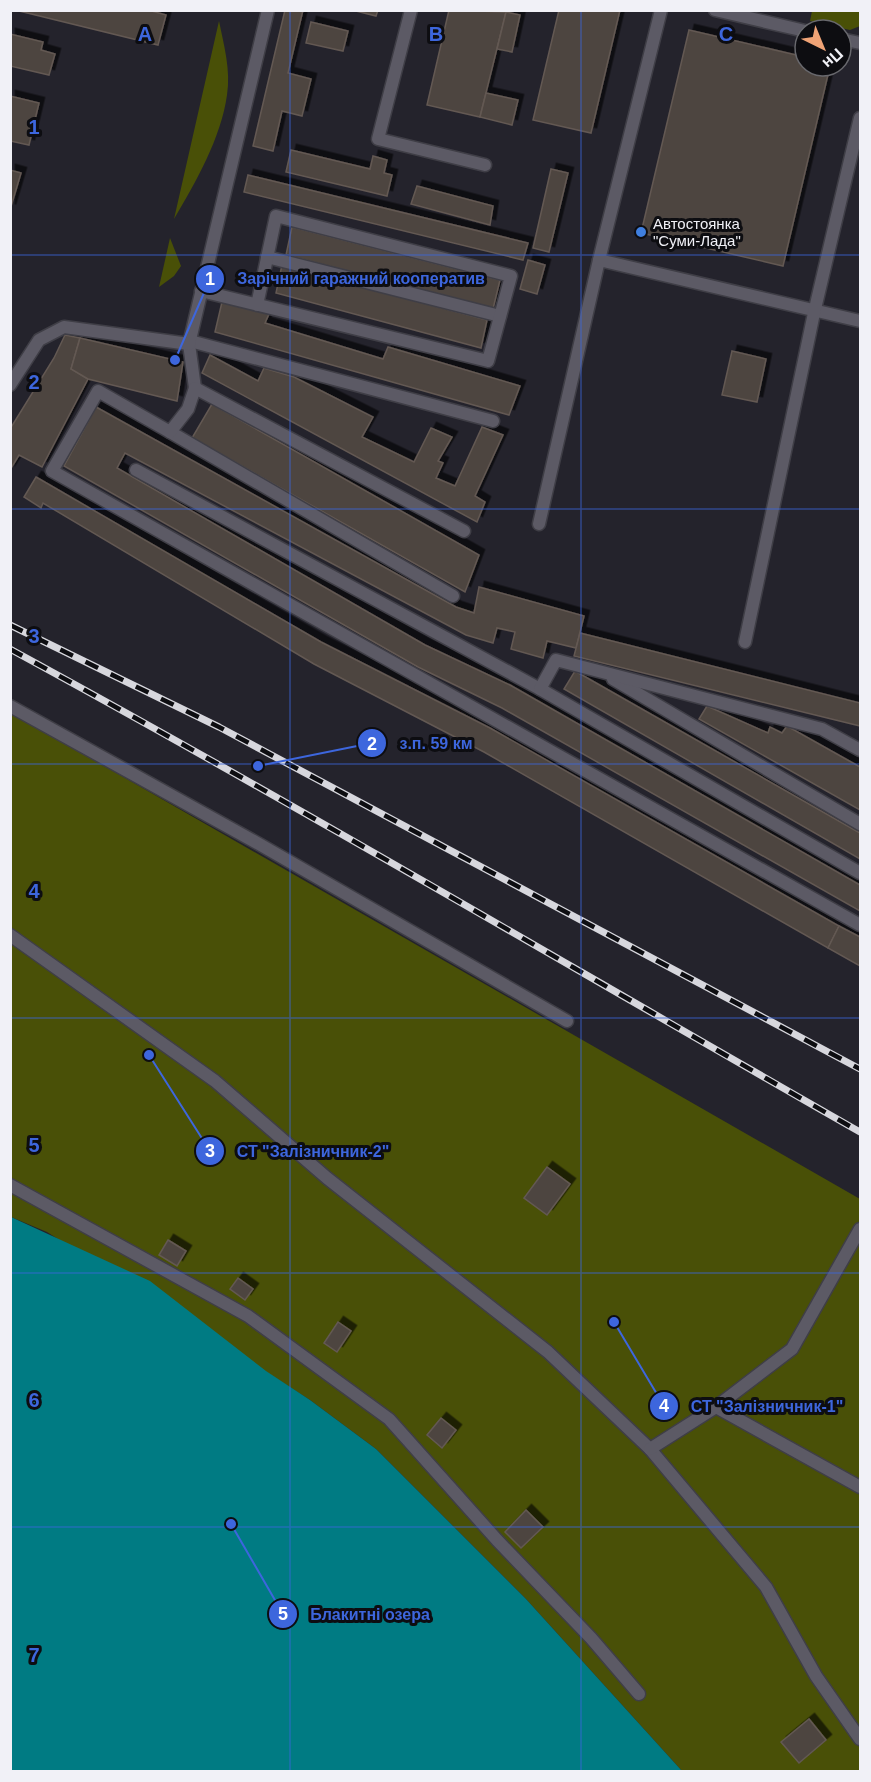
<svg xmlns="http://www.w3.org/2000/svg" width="871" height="1782" font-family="Helvetica,sans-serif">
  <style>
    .green { fill: #495007 }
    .water { fill: #007b83 }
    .building { fill: #4e453f; stroke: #635953; stroke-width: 1.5; filter: url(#shadow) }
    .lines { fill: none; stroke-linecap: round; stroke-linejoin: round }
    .lane-casing { stroke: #3f3e46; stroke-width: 15 }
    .lane { stroke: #5c5a65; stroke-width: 12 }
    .rail-casing { stroke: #d7d7dd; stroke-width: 7 }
    .rail { stroke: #0d0d11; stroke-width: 4.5; stroke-dasharray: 14; stroke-linecap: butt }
    .grid { fill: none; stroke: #3d66dd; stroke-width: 1.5; stroke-opacity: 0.55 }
    .shop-dot { fill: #3f7fe0; stroke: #0d0d11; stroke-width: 2 }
    .labels { text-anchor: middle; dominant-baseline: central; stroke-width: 6; stroke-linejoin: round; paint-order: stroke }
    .poi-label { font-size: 15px; fill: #f1f1f7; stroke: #0d0d11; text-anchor: start }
    .grid-label { font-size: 20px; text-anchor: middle; font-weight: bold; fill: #3d66dd; stroke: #0d0d11; stroke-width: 6; stroke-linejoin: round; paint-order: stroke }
    .leader { fill: none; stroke: #3d66dd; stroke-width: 2 }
    .callout-dot { fill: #3d66dd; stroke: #0d0d11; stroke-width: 2 }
    .mark-label { font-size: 18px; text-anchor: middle; font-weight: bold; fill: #fff }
    .callout-label { font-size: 16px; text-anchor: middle; font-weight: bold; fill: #3d66dd; stroke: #0d0d11; stroke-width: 6; stroke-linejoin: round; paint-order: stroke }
  </style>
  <defs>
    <filter id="shadow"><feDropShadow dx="5.5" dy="-5.5" stdDeviation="0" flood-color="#0009"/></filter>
  </defs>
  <rect width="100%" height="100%" fill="#24232c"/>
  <!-- green -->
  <g class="green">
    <path d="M 812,11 L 860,11 L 860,26 L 850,30 L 810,21 Z"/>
    <path d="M 219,21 C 224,46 231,70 227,95 C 221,138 196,182 174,219 Z"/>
    <path d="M 170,238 L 181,266 L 174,276 L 159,287 Z"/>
    <path d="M 10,712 L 860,1199 L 860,1771 L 682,1771 L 526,1599 L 376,1449 L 310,1400 L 47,1232 L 11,1217 Z"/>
  </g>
  <!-- water -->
  <path class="water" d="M 11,1217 L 150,1281 L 266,1371 L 310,1400 L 376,1449 L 526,1599 L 682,1771 L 11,1771 Z"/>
  <!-- building -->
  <g class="building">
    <path d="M 15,10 L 148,10 L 166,15 L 158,45 Z"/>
    <path d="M 285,10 L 303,10 L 288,73 L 311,79 L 302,116 L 282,111 L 273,151 L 253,146 Z"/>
    <path d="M 352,10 L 378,10 L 376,16 Z"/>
    <path d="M 449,10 L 506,12 L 480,117 L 427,105 Z"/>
    <path d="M 559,10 L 620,10 L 591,133 L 533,120 Z"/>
    <path d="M 506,12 L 520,15 L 512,52 L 497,49 Z"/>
    <path d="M 311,22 L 348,31 L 343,51 L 306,43 Z"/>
    <path d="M 689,30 L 805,57 L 805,66 L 830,66 L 783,266 L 641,233 Z"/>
    <path d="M 10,34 L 43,42 L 41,50 L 55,54 L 49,75 L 10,66 Z"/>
    <path d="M 486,93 L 518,100 L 512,125 L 480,117 Z"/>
    <path d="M 10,96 L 39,103 L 29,145 L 10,141 Z"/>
    <path d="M 291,150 L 370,169 L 373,156 L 387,160 L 384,173 L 392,175 L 387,196 L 286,172 Z"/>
    <path d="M 551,169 L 568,173 L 549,252 L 533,248 Z"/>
    <path d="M 10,170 L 21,173 L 10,210 Z"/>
    <path d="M 248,175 L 528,243 L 523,260 L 244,192 Z"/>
    <path d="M 417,186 L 493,206 L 490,225 L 411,204 Z"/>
    <path d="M 292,227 L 500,280 L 493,309 L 286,255 Z"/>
    <path d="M 528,260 L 545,265 L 537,294 L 520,289 Z"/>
    <path d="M 282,265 L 487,320 L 481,348 L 276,293 Z"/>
    <path d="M 222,302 L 269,314 L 265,323 L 383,359 L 388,347 L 520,386 L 509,415 L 215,332 Z"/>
    <path d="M 65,335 L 80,338 L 71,369 L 88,379 L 42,467 L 19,455 L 10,470 L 10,429 L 54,358 Z"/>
    <path d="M 80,338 L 183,362 L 177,401 L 88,379 L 71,369 Z"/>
    <path d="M 732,351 L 766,359 L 757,402 L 722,395 Z"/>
    <path d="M 210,355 L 258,381 L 264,368 L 294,377 L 373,417 L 362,437 L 414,462 L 431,428 L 452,437 L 438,461 L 443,463 L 436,478 L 455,486 L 482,427 L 503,435 L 475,496 L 485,502 L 477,522 L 202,373 Z"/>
    <path d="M 212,404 L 479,555 L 465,592 L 192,438 Z"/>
    <path d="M 96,407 L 456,607 L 474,613 L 479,587 L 584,616 L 576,648 L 547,641 L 543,658 L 511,649 L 515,632 L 497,628 L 493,643 L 466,635 L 125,453 L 117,468 L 425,645 L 510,685 L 860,885 L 860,911 L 502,708 L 418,667 L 64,466 Z"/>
    <path d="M 36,477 L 321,642 L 490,728 L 839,926 L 828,948 L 484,752 L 314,664 L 43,503 L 41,508 L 24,497 Z"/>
    <path d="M 580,633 L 860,703 L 860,726 L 574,656 Z"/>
    <path d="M 575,671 L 860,833 L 860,859 L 564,689 Z"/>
    <path d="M 707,706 L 768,733 L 770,727 L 782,733 L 787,726 L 860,767 L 860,810 L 699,719 Z"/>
    <path d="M 839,926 L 860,937 L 860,966 L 828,948 Z"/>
    <path d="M 547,1167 L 570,1184 L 547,1215 L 524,1198 Z"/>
    <path d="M 168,1240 L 186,1251 L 177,1266 L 159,1255 Z"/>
    <path d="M 238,1278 L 253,1289 L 245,1300 L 230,1289 Z"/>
    <path d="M 338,1322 L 351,1331 L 337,1352 L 324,1343 Z"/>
    <path d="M 441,1418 L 456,1430 L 442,1448 L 427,1435 Z"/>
    <path d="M 526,1510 L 543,1527 L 521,1548 L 505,1532 Z"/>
    <path d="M 809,1719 L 826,1740 L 799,1763 L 781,1742 Z"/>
  </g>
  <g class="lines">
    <!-- lane casing -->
    <g class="lane-casing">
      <g id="lane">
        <path d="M 411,10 L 378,139 L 485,165"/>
        <path d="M 715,10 L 805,31"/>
        <path d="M 841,39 L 860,43"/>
        <path d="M 267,257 L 500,316"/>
        <path d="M 599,260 L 661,10"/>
        <path d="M 201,291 L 488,361 L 511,276 L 276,216 L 257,305"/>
        <path d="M 190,341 L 493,421"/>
        <path d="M 189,344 L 195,388"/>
        <path d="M 10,385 L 39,340 L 64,327 L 189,344 L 268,10"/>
        <path d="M 170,432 L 453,596"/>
        <path d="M 136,470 L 540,689"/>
        <path d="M 539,524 L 599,260 L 860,321"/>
        <path d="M 464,531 L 195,388 L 188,409 L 170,432 L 98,391 L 52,471 L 860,925"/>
        <path d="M 745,642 L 814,313 L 860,118"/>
        <path d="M 613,679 L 860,824"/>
        <path d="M 10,706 L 259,844 L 567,1021"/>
        <path d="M 860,750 L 822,729 L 556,660 L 540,689 L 860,873"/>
        <path d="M 10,935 L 215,1081 L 327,1178 L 548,1352 L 650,1449 L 766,1587 L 816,1676 L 860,1739"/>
        <path d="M 10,1185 L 248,1316 L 389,1419 L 497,1540 L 591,1638 L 639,1694"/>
        <path d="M 716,1407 L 860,1487"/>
        <path d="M 650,1449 L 716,1407 L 792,1349 L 860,1229"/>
      </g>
    </g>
    <!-- lane -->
    <use href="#lane" class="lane"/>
    <!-- rail casing -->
    <g class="rail-casing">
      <g id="rail">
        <path d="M 10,625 L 219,727 L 860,1069"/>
        <path d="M 10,649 C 297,805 577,971 860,1132"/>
      </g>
    </g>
    <!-- rail -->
    <use href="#rail" class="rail"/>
  </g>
  <!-- grid -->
  <path class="grid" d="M 290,10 L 290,1772M 581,10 L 581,1772M 10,255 L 860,255M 10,509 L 860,509M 10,764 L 860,764M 10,1018 L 860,1018M 10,1273 L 860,1273M 10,1527 L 860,1527"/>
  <!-- markers -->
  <circle class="shop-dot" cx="641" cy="232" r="6"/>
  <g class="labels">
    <!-- poi labels -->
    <g class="poi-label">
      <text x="653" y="223">Автостоянка<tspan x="653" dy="17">"Суми-Лада"</tspan></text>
    </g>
  </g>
  <g class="grid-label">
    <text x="145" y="41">A</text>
    <text x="436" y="41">B</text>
    <text x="726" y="41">C</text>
    <text x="34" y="134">1</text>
    <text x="34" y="389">2</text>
    <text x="34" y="643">3</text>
    <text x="34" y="898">4</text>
    <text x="34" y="1152">5</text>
    <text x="34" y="1407">6</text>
    <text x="34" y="1662">7</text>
  </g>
  <!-- callouts -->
  <path class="leader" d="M175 360L210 279M258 766L372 743M149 1055L210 1151M614 1322L664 1406M231 1524L283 1614"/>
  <g class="callout-dot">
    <circle cx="175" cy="360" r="6"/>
    <circle cx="258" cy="766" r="6"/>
    <circle cx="149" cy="1055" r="6"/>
    <circle cx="614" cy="1322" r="6"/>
    <circle cx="231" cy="1524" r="6"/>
    <circle cx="210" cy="279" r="15"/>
    <circle cx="372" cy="743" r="15"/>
    <circle cx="210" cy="1151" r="15"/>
    <circle cx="664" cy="1406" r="15"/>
    <circle cx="283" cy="1614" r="15"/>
  </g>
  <g class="mark-label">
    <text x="210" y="285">1</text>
    <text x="372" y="750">2</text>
    <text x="210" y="1157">3</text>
    <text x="664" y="1412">4</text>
    <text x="283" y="1620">5</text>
  </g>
  <g class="callout-label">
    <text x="361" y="284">Зарічний гаражний кооператив</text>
    <text x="436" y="749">з.п. 59 км</text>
    <text x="313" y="1157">СТ "Залізничник-2"</text>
    <text x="767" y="1412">СТ "Залізничник-1"</text>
    <text x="370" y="1620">Блакитні озера</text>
  </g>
  <!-- border -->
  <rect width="871" height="1782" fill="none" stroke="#f1f1f7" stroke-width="24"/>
  <!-- north arrow -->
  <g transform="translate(823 48) rotate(137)"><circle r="28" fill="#0d0d11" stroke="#68686d" stroke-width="1.5"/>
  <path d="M0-4.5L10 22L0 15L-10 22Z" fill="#efa376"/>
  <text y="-9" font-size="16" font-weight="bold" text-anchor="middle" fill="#f1f1f7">Пн</text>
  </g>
</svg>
